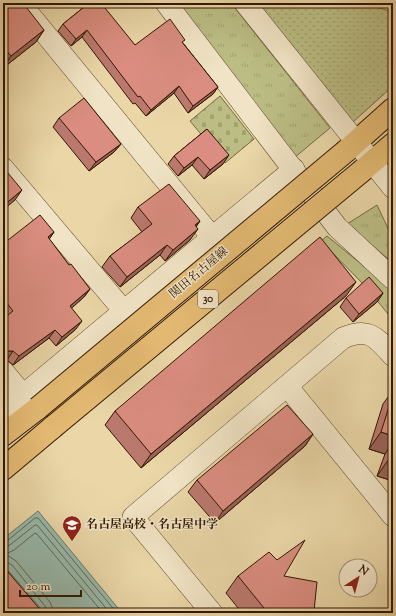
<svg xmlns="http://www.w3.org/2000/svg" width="396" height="616" font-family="'Sorts Mill Goudy','Noto Serif JP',serif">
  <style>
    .grass { fill: url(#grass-tufts); stroke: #766a42 }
    .cemetery { fill: url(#cemetery-stones); stroke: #766a42 }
    .park { fill: url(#park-dots); stroke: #766a42 }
    .water { fill: #98b9ab; stroke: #6f7867 }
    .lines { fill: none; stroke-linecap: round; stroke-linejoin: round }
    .shore { stroke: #646856; stroke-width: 1 }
    .minor-casing { stroke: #5f472a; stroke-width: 22 }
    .major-casing { stroke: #311700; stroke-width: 24 }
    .minor { stroke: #f1e4c6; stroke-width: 21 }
    .major { stroke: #e5bb74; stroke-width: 22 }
    .major-bridge-casing { stroke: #311700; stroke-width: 24; stroke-linecap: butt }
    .major-bridge { stroke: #e5bb74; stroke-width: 22 }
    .wall { fill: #bb796e; stroke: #311700 }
    .shaded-wall { fill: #99635a; stroke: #311700 }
    .building { fill: #da8d80; stroke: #311700 }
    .labels { text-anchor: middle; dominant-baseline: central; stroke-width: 3; stroke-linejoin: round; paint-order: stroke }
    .shield { fill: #f1e4c6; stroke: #6b543b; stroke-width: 1 }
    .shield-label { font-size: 11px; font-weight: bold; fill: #311700 }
    .street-label { font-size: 12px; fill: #311700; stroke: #f1e4c6 }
    .poi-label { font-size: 12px; font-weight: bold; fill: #311700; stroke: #f1e4c6; text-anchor: start }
  </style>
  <defs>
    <pattern id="grass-tufts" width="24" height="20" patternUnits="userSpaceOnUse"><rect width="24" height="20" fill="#bbbd84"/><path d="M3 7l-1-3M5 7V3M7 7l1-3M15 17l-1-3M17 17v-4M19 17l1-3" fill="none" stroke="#a1a270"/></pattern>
    <pattern id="cemetery-stones" width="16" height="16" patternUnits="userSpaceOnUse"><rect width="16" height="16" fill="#bbbd84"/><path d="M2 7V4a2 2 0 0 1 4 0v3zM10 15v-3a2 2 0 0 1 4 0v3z" fill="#a1a270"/></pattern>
    <pattern id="park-dots" width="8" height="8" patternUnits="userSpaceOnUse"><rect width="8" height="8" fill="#bbbd84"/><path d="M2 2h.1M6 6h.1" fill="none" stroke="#a1a270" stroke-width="1.8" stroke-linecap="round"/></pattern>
  </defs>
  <rect width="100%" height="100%" fill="#ead6a7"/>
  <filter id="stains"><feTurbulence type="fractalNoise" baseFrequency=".005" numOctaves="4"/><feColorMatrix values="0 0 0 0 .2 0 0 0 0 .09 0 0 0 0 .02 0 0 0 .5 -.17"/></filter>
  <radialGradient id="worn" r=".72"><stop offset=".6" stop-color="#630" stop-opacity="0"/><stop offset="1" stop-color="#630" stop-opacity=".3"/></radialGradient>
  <!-- grass -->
  <g class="grass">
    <path d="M 176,3 L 231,3 L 330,128 L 294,158 Z"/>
    <path d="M 377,205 L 393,239 L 393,263 L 347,224 Z"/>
    <path d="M 327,236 L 393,290 L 393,320 L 365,286 L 321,241 Z"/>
  </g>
  <!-- cemetery -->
  <path class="cemetery" d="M 220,96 L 254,139 L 225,163 L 190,121 Z"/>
  <!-- park -->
  <path class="park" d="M 258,3 L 369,3 L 379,8 L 393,12 L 393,86 L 353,122 Z"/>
  <!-- water -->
  <path class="water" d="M 38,511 L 122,613 L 40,613 L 3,569 L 3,539 Z"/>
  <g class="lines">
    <!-- shore -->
    <g class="shore">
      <path d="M 3,542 L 7,541 L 35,518 L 38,518 L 117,613"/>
      <path d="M 3,547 L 10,545 L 35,525 L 37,525 L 110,613"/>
      <path d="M 3,562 L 8,563 L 12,565 L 45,606 L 47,613"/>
      <path d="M 5,567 L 42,610"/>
      <path d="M 53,613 L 52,607 L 50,602 L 16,561 L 7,555 L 8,553 L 14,550 L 35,533 L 37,534 L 103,613"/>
    </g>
    <!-- minor casing -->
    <g class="minor-casing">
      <g id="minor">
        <path d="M 20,3 L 212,237"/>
        <path d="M 166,3 L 337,227 L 393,279"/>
        <path d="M 245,3 L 393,188"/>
        <path d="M 3,168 L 124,311"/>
        <path d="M 3,371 L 24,396"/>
        <path d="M 287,386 L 393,516"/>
        <path d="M 3,412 L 294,169"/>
        <path d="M 212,613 L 133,517 L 343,338 C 369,327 376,337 393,356"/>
      </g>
    </g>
    <!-- major casing -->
    <g class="major-casing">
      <g id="major">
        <path d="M 346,151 L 393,109"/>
        <path d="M 363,170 L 393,144"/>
        <path d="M 3,435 L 38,408"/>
        <path d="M 3,469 L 53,427"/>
      </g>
    </g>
    <!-- minor -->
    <use href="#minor" class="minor"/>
    <!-- major -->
    <use href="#major" class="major"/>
    <!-- major-bridge casing -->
    <g class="major-bridge-casing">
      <g id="major-bridge">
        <path d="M 38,408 L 346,151"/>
        <path d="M 53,427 L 363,170"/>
      </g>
    </g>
    <!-- major-bridge -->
    <use href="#major-bridge" class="major-bridge"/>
  </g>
  <!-- wall -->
  <g class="wall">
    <path d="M 3,3 L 44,30 L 36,42 L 3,68 Z"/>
    <path d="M 89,3 L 135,45 L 183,43 L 218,87 L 213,94 L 188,113 L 174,93 L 146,116 L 135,103 L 133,104 L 82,37 L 71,46 L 58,31 L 63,24 Z"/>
    <path d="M 59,118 L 121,144 L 114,152 L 89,171 L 53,127 Z"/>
    <path d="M 207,129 L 223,164 L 204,179 L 192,165 L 178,176 L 168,164 L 174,156 Z"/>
    <path d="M 138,207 L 200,221 L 196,227 L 190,240 L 165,261 L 160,255 L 120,287 L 102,267 L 110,256 L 142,232 L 131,218 Z"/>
    <path d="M 54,232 L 49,239 L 69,265 L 90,289 L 84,297 L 71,308 L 76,329 L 56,346 L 49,338 L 13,365 L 7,360 L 3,359 L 3,319 L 5,317 L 3,314 L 3,244 Z"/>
    <path d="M 383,293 L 377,302 L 353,322 L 340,307 L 346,298 Z"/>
    <path d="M 346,296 L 141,468 L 105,425 L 115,411 Z"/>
    <path d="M 393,390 L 393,481 L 377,476 L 385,454 L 369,449 L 383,404 Z"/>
    <path d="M 313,434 L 305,446 L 215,523 L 188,492 L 197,480 Z"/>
    <path d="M 238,576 L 284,576 L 314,611 L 339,613 L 242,613 L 226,593 Z"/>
  </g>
  <!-- shaded-wall -->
  <g class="shaded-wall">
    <path d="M 44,30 L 36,42 L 3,68 L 11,56 Z"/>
    <path d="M 87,30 L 82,37 L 71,46 L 76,39 Z"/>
    <path d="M 179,86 L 174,93 L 146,116 L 151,110 Z"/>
    <path d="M 218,87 L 213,94 L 188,113 L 193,106 Z"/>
    <path d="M 121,144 L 114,152 L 89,171 L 96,162 Z"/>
    <path d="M 229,155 L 223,164 L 204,179 L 210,170 Z"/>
    <path d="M 198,157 L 192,165 L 178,176 L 184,168 Z"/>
    <path d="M 22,190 L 15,200 L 3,210 L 3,206 Z"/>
    <path d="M 200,221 L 192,232 L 195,225 Z"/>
    <path d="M 198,229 L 190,240 L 165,261 L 173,250 Z"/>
    <path d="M 54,232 L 48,241 L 48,237 Z"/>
    <path d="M 167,245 L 160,255 L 120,287 L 127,277 Z"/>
    <path d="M 356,282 L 346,296 L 141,468 L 151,454 Z"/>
    <path d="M 90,289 L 84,297 L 64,315 L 70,306 Z"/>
    <path d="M 383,293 L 377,302 L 353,322 L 359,314 Z"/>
    <path d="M 82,321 L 76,329 L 56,346 L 62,337 Z"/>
    <path d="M 55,330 L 49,338 L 13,365 L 19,356 Z"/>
    <path d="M 7,351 L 13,351 L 7,360 L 3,359 L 3,352 Z"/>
    <path d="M 381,432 L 393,436 L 393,442 L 385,454 L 369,449 Z"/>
    <path d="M 313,434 L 305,446 L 215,523 L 223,511 Z"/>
    <path d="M 389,459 L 393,461 L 393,481 L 377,476 Z"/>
  </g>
  <!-- building -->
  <g class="building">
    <path d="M 3,3 L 23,3 L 44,30 L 11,56 L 3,46 Z"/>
    <path d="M 89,3 L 101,3 L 135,45 L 170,19 L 185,40 L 182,42 L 218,87 L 193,106 L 179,86 L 151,110 L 140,96 L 138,97 L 87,30 L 76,39 L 63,24 Z"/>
    <path d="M 84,98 L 121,144 L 96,162 L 59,118 Z"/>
    <path d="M 207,129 L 229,155 L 210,170 L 198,157 L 184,168 L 174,156 Z"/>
    <path d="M 3,167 L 22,190 L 3,206 Z"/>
    <path d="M 169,184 L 200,221 L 195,225 L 198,229 L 173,250 L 167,245 L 127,277 L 110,256 L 152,224 L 138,207 Z"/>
    <path d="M 40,215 L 54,232 L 48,237 L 69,265 L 71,264 L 90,289 L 70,306 L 82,321 L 62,337 L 55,330 L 19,356 L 13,351 L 7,351 L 3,352 L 3,319 L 13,311 L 3,298 L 3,244 Z"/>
    <path d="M 320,237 L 356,282 L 151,454 L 115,411 Z"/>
    <path d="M 369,277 L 383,293 L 359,314 L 346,298 Z"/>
    <path d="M 393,394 L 393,436 L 381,432 Z"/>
    <path d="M 287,405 L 313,434 L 223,511 L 197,480 Z"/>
    <path d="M 393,448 L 393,461 L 389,459 Z"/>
    <path d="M 305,540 L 284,576 L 317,582 L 314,611 L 339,609 L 339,613 L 268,613 L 238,576 L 269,552 L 277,560 Z"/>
    <path d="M 3,566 L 43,613 L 3,613 Z"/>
  </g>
  <!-- icons -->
  <defs>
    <g id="school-pin" transform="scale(1)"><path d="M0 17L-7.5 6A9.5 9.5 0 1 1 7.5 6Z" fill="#8f2418" stroke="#f1e4c6"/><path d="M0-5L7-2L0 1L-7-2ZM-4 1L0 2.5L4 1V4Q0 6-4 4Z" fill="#fff"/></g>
  </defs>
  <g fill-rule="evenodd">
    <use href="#school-pin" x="72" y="525"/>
  </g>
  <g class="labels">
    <!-- shield labels -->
    <rect class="shield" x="198" y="290" width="20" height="18" rx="3"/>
    <g class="shield-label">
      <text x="208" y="299">30</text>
    </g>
    <!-- street labels -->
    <g class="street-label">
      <text transform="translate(199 273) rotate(-40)">関田名古屋線</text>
    </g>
    <!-- poi labels -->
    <g class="poi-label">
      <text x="86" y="525">名古屋高校・名古屋中学</text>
    </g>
  </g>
  <!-- margin -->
  <rect width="396" height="616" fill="none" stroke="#ead6a7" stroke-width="16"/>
  <rect x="4" y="4" width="388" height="608" fill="none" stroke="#311700" stroke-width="2"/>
  <rect x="8" y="8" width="380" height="600" fill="none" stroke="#311700"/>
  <!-- north arrow -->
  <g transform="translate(358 578) rotate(36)"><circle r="19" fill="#f1e4c6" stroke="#a49277"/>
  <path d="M0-3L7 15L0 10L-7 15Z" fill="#8f2418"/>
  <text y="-6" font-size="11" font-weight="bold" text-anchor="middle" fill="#311700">N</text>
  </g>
  <!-- scale -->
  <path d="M20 590v6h61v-6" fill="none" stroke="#311700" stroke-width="2"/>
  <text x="26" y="590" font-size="12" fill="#311700" stroke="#f1e4c6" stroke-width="3" paint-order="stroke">20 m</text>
  <rect width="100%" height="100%" filter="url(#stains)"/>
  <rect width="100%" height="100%" fill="url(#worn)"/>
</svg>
